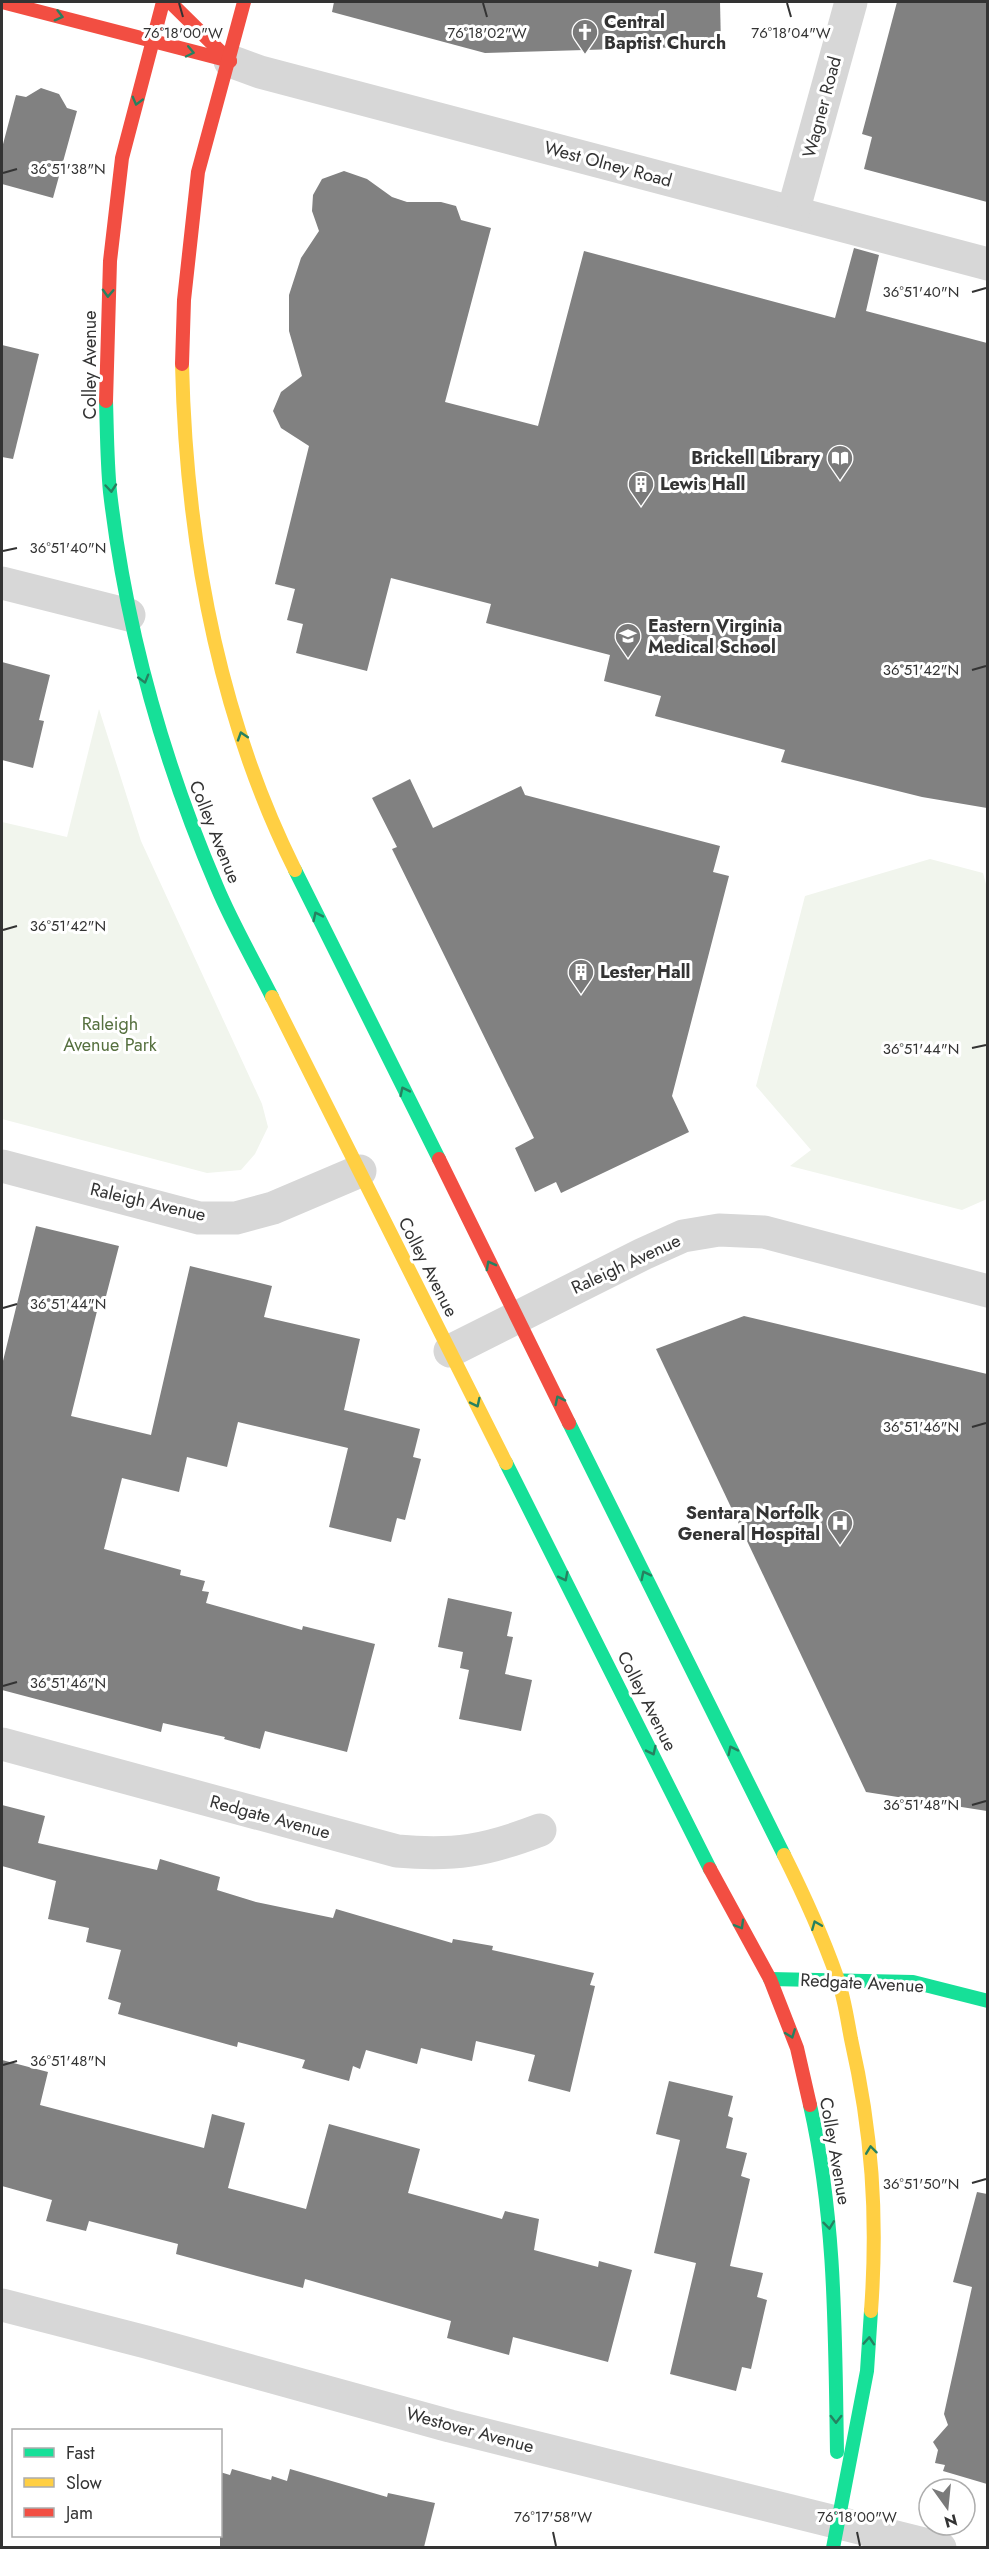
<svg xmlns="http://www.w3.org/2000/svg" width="989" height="2549" font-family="Jost,sans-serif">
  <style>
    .green { fill: #f1f5ed }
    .building { fill: #818181 }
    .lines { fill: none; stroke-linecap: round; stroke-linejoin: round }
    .street { stroke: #d7d7d7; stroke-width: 33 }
    .fast { stroke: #16e098; stroke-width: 14 }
    .slow { stroke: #ffcf43; stroke-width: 14 }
    .jam { stroke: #f24e42; stroke-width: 14 }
    .oneway { stroke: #268160 }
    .ticks { fill: none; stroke: #333; stroke-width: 2 }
    .labels { text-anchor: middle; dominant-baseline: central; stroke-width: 6; stroke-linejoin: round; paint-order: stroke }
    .poi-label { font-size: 18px; font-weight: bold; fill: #333; stroke: #fff; text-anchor: start }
    .street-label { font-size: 18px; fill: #333; stroke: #fff }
    .park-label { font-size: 18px; fill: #56703f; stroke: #fff }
    .ticks-label { font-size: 15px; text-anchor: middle; fill: #333; stroke: #fff; stroke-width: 6; stroke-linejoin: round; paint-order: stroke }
  </style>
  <rect width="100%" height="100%" fill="#fff"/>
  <!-- green -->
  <g class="green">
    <path d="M 99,709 L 141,841 L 262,1104 L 268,1127 L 255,1154 L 241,1170 L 207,1173 L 2,1119 L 2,822 L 67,837 Z"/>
    <path d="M 930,859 L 983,873 L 987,888 L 987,1199 L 962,1210 L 790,1166 L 811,1150 L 756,1086 L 805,896 Z"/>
  </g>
  <!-- building -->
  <g class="building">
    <path d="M 334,2 L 720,2 L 721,46 L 485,53 L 332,12 Z"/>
    <path d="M 897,2 L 987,2 L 987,202 L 864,169 L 872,137 L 862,134 Z"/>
    <path d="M 41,88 L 59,94 L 67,108 L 77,111 L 53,198 L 2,184 L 2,148 L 16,95 L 26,97 Z"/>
    <path d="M 344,171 L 367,179 L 392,197 L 407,202 L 441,202 L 456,206 L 461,220 L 491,228 L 445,402 L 538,426 L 584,251 L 835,318 L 854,248 L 879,255 L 866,311 L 987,343 L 987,808 L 922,797 L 781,762 L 785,750 L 655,716 L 661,696 L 604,681 L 610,655 L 486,623 L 491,604 L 391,578 L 367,671 L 296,653 L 303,624 L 287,620 L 295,589 L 275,584 L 309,446 L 281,428 L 273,411 L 281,392 L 302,376 L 289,331 L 289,295 L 301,258 L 319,231 L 312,211 L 313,195 L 322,179 Z"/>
    <path d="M 2,345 L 39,354 L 13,459 L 2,457 Z"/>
    <path d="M 2,662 L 50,675 L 39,720 L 44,721 L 33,768 L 2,760 Z"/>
    <path d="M 410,779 L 433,828 L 521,786 L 525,795 L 720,846 L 713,872 L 729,876 L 672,1096 L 689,1132 L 561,1193 L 556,1182 L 535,1192 L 515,1148 L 534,1138 L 392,849 L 397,847 L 372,798 Z"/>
    <path d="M 36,1226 L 119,1246 L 105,1300 L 100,1299 L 71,1416 L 151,1435 L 190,1266 L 272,1286 L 264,1317 L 360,1339 L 344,1410 L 420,1429 L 413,1457 L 421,1459 L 405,1520 L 397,1518 L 391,1542 L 329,1527 L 348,1448 L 238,1422 L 227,1467 L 187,1457 L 179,1492 L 122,1478 L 104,1549 L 181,1570 L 180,1575 L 205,1581 L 202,1591 L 209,1592 L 206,1603 L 302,1630 L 303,1626 L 375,1644 L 347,1752 L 265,1731 L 260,1749 L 224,1739 L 225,1737 L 163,1723 L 161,1732 L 2,1690 L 2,1365 Z"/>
    <path d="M 744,1316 L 987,1374 L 987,1811 L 866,1792 L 656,1349 Z"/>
    <path d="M 448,1598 L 512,1612 L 507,1636 L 513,1637 L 505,1674 L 532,1680 L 521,1731 L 459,1719 L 469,1670 L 460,1668 L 463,1652 L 438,1647 Z"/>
    <path d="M 2,1805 L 45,1816 L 38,1843 L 157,1870 L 160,1859 L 220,1877 L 217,1890 L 256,1902 L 333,1918 L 336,1909 L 452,1943 L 453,1939 L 493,1946 L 492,1950 L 594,1973 L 590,1985 L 595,1986 L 570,2092 L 528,2081 L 535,2055 L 476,2041 L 472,2061 L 421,2048 L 417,2064 L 366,2050 L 360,2069 L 353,2066 L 349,2081 L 302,2068 L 305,2060 L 238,2042 L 237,2047 L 118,2014 L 121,2003 L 108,1999 L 121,1950 L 86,1942 L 89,1928 L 48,1919 L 56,1881 L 2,1866 Z"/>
    <path d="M 2,2060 L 48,2072 L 40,2105 L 204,2148 L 212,2114 L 245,2123 L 228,2188 L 306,2209 L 329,2124 L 420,2149 L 408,2193 L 502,2219 L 505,2211 L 539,2219 L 534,2250 L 598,2267 L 599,2261 L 632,2270 L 608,2362 L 513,2337 L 509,2355 L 447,2338 L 451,2321 L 375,2299 L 305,2279 L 303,2288 L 242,2272 L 176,2254 L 178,2244 L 89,2221 L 86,2231 L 46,2221 L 52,2200 L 2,2186 Z"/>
    <path d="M 669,2081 L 733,2096 L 728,2116 L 733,2118 L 726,2148 L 747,2153 L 741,2176 L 750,2179 L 730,2266 L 763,2273 L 757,2297 L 767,2300 L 751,2369 L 742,2367 L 736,2391 L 670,2374 L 696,2263 L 654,2253 L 680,2140 L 656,2134 Z"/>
    <path d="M 977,2192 L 987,2194 L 987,2484 L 943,2471 L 945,2465 L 935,2463 L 938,2450 L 933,2442 L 948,2425 L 944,2414 L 972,2287 L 953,2282 Z"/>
    <path d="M 232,2469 L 271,2480 L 272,2476 L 287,2481 L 290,2469 L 387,2497 L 388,2493 L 435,2503 L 424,2547 L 220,2547 L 220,2472 L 230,2475 Z"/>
  </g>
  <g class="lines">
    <!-- street -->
    <g class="street">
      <path d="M 230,61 L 260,72 L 988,264"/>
      <path d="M 793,212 L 851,2"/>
      <path d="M 2,583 L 129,615"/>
      <path d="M 2,1166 L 199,1218 L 236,1218 L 273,1208 L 360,1171"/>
      <path d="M 450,1351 L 643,1254 L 683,1236 L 719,1230 L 764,1232 L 988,1291"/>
      <path d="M 2,1744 L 397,1851 C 455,1856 485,1851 540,1830"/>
      <path d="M 2,2305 L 146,2342 L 450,2426 L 940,2548"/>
    </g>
    <!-- fast -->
    <g class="fast">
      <path d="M 106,401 C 107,431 107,462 110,492 C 126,629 163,761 217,887 C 233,925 254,961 272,997"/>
      <path d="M 295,870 L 439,1159"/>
      <path d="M 569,1423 L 784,1855"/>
      <path d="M 506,1463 L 710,1869"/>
      <path d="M 770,1979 L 913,1982 L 988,2001"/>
      <path d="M 810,2105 C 836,2219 835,2335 837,2452"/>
      <path d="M 833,2548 L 867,2371 L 871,2311"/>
    </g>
    <!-- slow -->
    <g class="slow">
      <path d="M 182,364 C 186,538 217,713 295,870"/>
      <path d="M 272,997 L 506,1463"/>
      <path d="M 784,1855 C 804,1895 822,1935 837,1977 C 844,1996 847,2018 851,2039 C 872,2131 878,2216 871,2311"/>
    </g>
    <!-- jam -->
    <g class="jam">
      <path d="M 2,2 L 230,61"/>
      <path d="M 170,2 L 230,61"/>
      <path d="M 182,364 L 184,300 L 198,172 L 244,2"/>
      <path d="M 106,401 L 110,261 L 122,158 L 163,2"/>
      <path d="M 439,1159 L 569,1423"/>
      <path d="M 710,1869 L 770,1979 L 797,2048 L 810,2105"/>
    </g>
  </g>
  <!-- one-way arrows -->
  <defs><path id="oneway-chevron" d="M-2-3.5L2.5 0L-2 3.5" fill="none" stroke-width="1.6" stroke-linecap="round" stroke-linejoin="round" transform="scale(1.5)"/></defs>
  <g class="oneway">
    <use href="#oneway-chevron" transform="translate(59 16) rotate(15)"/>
    <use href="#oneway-chevron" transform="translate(190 52) rotate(12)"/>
    <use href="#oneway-chevron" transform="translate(137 101) rotate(105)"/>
    <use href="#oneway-chevron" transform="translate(108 293) rotate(92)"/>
    <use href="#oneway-chevron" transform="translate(111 488) rotate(85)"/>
    <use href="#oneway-chevron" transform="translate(144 679) rotate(74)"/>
    <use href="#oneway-chevron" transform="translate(242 736) rotate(-108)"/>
    <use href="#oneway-chevron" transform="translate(317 916) rotate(-116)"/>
    <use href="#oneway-chevron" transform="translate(404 1091) rotate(-116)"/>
    <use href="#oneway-chevron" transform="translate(490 1265) rotate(-118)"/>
    <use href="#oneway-chevron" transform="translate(559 1400) rotate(-116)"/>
    <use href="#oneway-chevron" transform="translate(476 1403) rotate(64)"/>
    <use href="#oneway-chevron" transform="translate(645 1575) rotate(-116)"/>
    <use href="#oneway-chevron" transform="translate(564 1577) rotate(63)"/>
    <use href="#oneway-chevron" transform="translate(732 1750) rotate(-116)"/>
    <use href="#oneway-chevron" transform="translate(652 1751) rotate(64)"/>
    <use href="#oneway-chevron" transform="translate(740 1925) rotate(60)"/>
    <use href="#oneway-chevron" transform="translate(816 1925) rotate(-112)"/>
    <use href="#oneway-chevron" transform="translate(791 2034) rotate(69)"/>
    <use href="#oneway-chevron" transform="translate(871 2150) rotate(-97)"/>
    <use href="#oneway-chevron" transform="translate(829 2225) rotate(83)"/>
    <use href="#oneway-chevron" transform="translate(869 2341) rotate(-86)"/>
    <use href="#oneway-chevron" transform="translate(836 2419) rotate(90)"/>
  </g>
  <!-- ticks -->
  <path class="ticks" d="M 179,3 L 183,17M 483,3 L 487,17M 787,3 L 791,17M 3,173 L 17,169M 972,292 L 986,288M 3,551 L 17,548M 972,670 L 986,666M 3,930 L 17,926M 972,1048 L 986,1045M 3,1308 L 17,1304M 972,1427 L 986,1423M 3,1686 L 17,1682M 972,1805 L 986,1801M 3,2065 L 17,2061M 972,2183 L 986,2179M 553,2532 L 556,2546M 857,2532 L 860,2546"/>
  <!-- icons -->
  <defs>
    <g id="church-pin" transform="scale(1.35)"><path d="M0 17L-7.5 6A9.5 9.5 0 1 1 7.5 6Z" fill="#7a7a7a" stroke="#fff"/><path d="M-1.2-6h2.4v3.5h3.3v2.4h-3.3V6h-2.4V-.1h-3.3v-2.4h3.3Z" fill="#fff"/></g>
    <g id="library-pin" transform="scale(1.35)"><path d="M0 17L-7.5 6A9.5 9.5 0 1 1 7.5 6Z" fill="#7a7a7a" stroke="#fff"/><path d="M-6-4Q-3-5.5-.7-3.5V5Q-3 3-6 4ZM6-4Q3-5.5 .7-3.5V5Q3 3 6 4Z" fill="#fff"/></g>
    <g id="building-pin" transform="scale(1.35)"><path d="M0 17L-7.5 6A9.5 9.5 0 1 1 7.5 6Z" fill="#7a7a7a" stroke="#fff"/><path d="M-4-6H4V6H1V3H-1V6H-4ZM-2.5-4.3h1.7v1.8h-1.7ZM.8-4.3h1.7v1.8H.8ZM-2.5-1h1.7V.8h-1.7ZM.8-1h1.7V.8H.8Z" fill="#fff"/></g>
    <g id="university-pin" transform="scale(1.35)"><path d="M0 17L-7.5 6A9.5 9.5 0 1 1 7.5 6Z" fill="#7a7a7a" stroke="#fff"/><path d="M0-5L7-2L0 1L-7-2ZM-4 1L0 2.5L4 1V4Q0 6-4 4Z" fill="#fff"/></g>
    <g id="hospital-pin" transform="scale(1.35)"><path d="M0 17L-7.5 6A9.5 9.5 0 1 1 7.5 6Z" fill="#7a7a7a" stroke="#fff"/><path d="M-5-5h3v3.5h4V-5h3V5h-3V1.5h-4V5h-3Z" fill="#fff"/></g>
  </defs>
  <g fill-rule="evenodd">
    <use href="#church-pin" x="585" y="32"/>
    <use href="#library-pin" x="840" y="458"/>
    <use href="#building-pin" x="641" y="484"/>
    <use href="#university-pin" x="628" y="636"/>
    <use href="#building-pin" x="581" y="972"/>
    <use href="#hospital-pin" x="840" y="1523"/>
  </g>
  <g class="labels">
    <!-- poi labels -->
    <g class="poi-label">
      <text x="604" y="22">Central<tspan x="604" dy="21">Baptist Church</tspan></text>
      <text x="820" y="458" text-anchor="end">Brickell Library</text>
      <text x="660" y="484">Lewis Hall</text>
      <text x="648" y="626">Eastern Virginia<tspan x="648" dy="21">Medical School</tspan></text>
      <text x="600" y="972">Lester Hall</text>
      <text x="820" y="1513" text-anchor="end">Sentara Norfolk<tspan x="820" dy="21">General Hospital</tspan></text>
    </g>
    <!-- street labels -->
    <g class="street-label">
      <text transform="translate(822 107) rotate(-75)">Wagner Road</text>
      <text transform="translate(608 164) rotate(15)">West Olney Road</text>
      <text transform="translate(90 365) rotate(-90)">Colley Avenue</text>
      <text transform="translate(215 832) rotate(68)">Colley Avenue</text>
      <text transform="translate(148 1202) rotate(13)">Raleigh Avenue</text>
      <text transform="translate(626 1264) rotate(-25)">Raleigh Avenue</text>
      <text transform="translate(428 1267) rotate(63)">Colley Avenue</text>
      <text transform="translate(647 1701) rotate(63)">Colley Avenue</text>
      <text transform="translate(270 1817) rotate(15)">Redgate Avenue</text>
      <text transform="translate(862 1983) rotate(3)">Redgate Avenue</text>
      <text transform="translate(835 2151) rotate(80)">Colley Avenue</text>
      <text transform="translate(470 2430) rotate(15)">Westover Avenue</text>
    </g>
    <!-- park labels -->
    <g class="park-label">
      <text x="110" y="1024">Raleigh<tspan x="110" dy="21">Avenue Park</tspan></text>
    </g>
  </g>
  <g class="ticks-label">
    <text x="183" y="38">76°18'00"W</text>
    <text x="487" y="38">76°18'02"W</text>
    <text x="791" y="38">76°18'04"W</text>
    <text x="68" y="174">36°51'38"N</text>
    <text x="921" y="297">36°51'40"N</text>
    <text x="68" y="553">36°51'40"N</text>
    <text x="921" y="675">36°51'42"N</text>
    <text x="68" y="931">36°51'42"N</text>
    <text x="921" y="1054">36°51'44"N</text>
    <text x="68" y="1309">36°51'44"N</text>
    <text x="921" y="1432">36°51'46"N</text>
    <text x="68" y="1688">36°51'46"N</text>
    <text x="921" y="1810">36°51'48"N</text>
    <text x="68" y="2066">36°51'48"N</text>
    <text x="921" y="2189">36°51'50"N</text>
    <text x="553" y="2522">76°17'58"W</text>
    <text x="857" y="2522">76°18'00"W</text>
  </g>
  <!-- border -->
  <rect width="989" height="2549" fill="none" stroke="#333333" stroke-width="6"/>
  <!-- legend -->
  <rect x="12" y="2429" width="210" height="108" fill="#ffffff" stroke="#adadad" stroke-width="1.5"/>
  <rect x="24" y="2448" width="30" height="9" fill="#16e098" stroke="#adadad" stroke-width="1.5"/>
  <text x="66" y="2459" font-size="18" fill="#333333">Fast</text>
  <rect x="24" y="2478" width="30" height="9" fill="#ffcf43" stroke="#adadad" stroke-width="1.5"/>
  <text x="66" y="2489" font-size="18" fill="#333333">Slow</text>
  <rect x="24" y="2508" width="30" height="9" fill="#f24e42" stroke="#adadad" stroke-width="1.5"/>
  <text x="66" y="2519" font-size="18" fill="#333333">Jam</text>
  <!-- north arrow -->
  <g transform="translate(947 2507) rotate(165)"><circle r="28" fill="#ffffff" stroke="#adadad" stroke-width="1.5"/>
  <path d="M0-4.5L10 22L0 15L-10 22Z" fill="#7a7a7a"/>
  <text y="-9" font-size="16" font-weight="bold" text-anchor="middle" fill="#333333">N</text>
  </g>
</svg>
